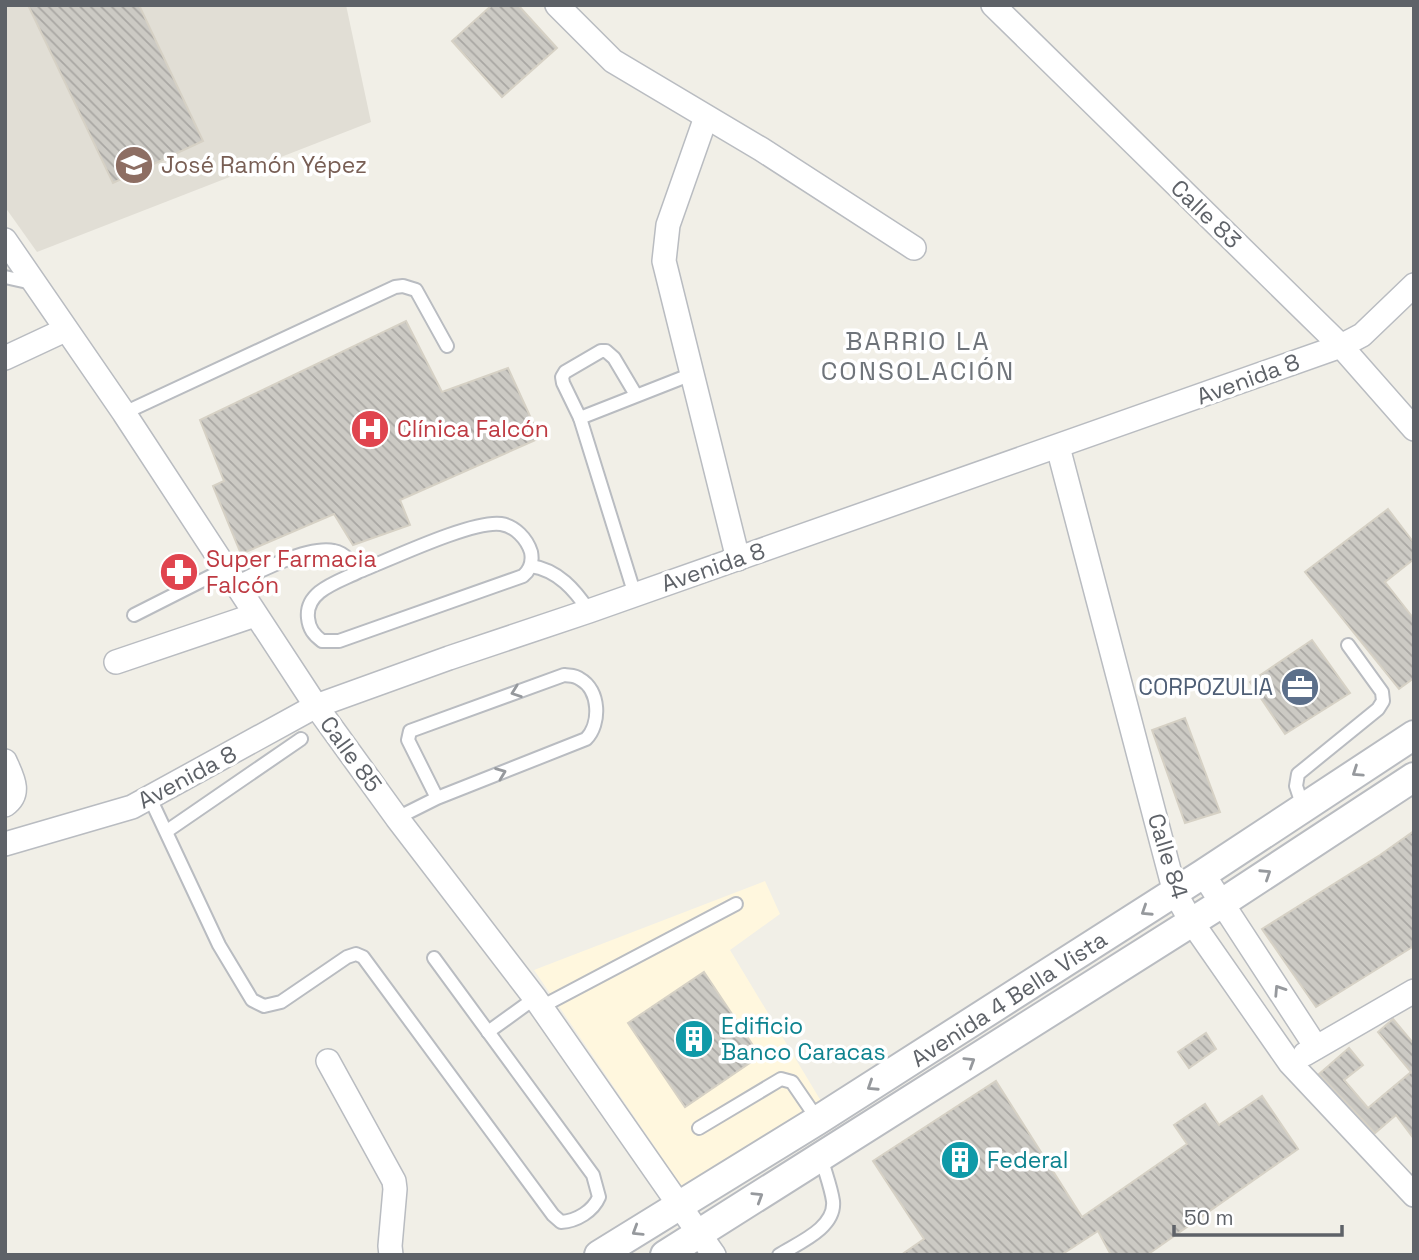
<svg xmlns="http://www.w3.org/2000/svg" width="1419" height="1260" font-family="'Space Grotesk',sans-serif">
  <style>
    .commercial { fill: #fff7de }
    .education { fill: #e1ded5 }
    .building { fill: url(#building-back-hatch); stroke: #d6d1c5; stroke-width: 2 }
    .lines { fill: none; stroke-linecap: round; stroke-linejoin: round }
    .service-casing { stroke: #b9bcc1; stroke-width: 16 }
    .minor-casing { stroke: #b9bcc1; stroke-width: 26 }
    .tertiary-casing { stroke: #b9bcc1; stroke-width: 32 }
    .service { stroke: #fff; stroke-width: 12 }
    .minor { stroke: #fff; stroke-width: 23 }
    .tertiary { stroke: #fff; stroke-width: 28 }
    .oneway { stroke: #96999d }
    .labels { text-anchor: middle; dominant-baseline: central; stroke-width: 7; stroke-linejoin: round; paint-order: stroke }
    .education-label { font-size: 23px; fill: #785e54; stroke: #fff; text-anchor: start }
    .street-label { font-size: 23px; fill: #5e6268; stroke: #fff }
    .health-label { font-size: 23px; fill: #be3a42; stroke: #fff; text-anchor: start }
    .service-label { font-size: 23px; fill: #4e5e75; stroke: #fff; text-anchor: end }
    .culture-label { font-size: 23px; fill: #0d838f; stroke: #fff; text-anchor: start }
    .quarter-label { font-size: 26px; letter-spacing: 2px; fill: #6f747a; stroke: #fff }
  </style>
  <defs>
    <pattern id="building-back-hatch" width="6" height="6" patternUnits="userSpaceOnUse" patternTransform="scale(1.75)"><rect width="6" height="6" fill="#cccac4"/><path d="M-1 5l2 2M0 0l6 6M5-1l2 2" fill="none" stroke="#a9a7a3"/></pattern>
  </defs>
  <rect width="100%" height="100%" fill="#f1efe7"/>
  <!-- commercial -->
  <path class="commercial" d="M 765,881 L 780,914 L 730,950 L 821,1101 L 683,1188 L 534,970 Z"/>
  <!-- education -->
  <path class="education" d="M 5,5 L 346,5 L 371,122 L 37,252 L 5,207 Z"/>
  <!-- building -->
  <g class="building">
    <path d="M 28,5 L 139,5 L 203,141 L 113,183 Z"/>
    <path d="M 492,5 L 518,5 L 557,48 L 502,97 L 452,41 Z"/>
    <path d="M 406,321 L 442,392 L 508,368 L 540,438 L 400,500 L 410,525 L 353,545 L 334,514 L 241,554 L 213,486 L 224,481 L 200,420 Z"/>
    <path d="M 1388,509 L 1414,543 L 1414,559 L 1385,582 L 1414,619 L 1414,678 L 1399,689 L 1305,572 Z"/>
    <path d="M 1312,640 L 1350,693 L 1285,734 L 1250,682 Z"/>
    <path d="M 1185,718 L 1220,812 L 1185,823 L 1152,730 Z"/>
    <path d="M 1414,831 L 1414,946 L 1316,1007 L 1262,929 L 1380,855 Z"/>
    <path d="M 704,972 L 760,1056 L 685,1107 L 628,1023 Z"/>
    <path d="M 1393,1019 L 1414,1044 L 1414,1139 L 1396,1115 L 1375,1133 L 1319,1074 L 1349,1048 L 1363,1065 L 1344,1080 L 1368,1108 L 1411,1072 L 1378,1032 Z"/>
    <path d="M 1206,1033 L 1216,1049 L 1189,1068 L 1178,1052 Z"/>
    <path d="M 996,1081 L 1082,1217 L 1187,1144 L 1174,1125 L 1205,1104 L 1219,1125 L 1262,1096 L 1298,1149 L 1147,1255 L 1111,1255 L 1098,1231 L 1061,1255 L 901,1255 L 924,1239 L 873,1161 Z"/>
  </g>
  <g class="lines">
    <!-- service casing -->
    <g class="service-casing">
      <g id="service">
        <path d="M 5,277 L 32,283"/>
        <path d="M 124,413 L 395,287 L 403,286 L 416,290 L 447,346"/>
        <path d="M 580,418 L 563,383 L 562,377 L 565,372 L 601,351 L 606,351 L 614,358 L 636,395"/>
        <path d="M 531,566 C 558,570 575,590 589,611"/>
        <path d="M 234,584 C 257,572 309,545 334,551 C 345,553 352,563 358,572 C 389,560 472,520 501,524 C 515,526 527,539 531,552 C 533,562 530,570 523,576 L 339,641 L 322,641 C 314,635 309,629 308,618 C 305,591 338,582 358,572"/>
        <path d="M 635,595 L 580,418 L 692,374"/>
        <path d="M 134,615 L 225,569"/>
        <path d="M 150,798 L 219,945 L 252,1000 L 264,1006 L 281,1002 L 347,957 L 356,954 L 363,957 L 553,1215 L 561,1222 C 577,1221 593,1211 599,1197 L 593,1175 L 434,958"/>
        <path d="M 1303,807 L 1296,786 L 1298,774 L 1378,709 L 1383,701 L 1382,692 L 1348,645"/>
        <path d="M 397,818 L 437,798 L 586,739 C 601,724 600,690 580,679 C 575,675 570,676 564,675 L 410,731 L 408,740 L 437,798"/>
        <path d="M 167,831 L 301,739"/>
        <path d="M 541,1007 L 736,904"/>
        <path d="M 488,1032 L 535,998"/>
        <path d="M 699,1128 L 781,1079 L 792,1082 L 818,1120"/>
        <path d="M 779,1255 C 798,1243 836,1228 833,1201 C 831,1187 825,1172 821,1157"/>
      </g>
    </g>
    <!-- minor casing -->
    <g class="minor-casing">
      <g id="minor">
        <path d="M 557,5 L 613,61 L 761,149 L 914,248"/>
        <path d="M 993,5 L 1341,346 L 1414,429"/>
        <path d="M 706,117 L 668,225 L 664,261 L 738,559"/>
        <path d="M 5,240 L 124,413 L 316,706 L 397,818 L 535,998 L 714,1255"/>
        <path d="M 5,358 L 65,330"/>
        <path d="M 1058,447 L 1175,893 L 1191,921 L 1290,1063 L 1414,1195"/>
        <path d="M 116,662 L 255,615"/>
        <path d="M 5,761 C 12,777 22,793 5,805"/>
        <path d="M 5,844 L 132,807 L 316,706 L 449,658 L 589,611 L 1341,346 L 1362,335 L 1414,285"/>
        <path d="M 1203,874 L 1316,1047"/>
        <path d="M 1305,1054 L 1414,991"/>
        <path d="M 328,1061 L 394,1181 L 395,1189 L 390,1246 L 391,1255"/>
      </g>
    </g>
    <!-- tertiary casing -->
    <g class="tertiary-casing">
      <g id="tertiary">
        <path d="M 599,1255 L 818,1120 L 1203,874 L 1414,735"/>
        <path d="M 665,1255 L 1222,903 L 1414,777"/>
      </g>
    </g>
    <!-- service -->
    <use href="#service" class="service"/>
    <!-- minor -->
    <use href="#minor" class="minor"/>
    <!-- tertiary -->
    <use href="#tertiary" class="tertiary"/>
  </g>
  <!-- one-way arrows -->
  <defs><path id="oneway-chevron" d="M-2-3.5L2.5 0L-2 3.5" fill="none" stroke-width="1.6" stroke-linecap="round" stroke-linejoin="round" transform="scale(1.75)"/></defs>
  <g class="oneway">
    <use href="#oneway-chevron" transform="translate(516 692) rotate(160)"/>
    <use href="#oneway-chevron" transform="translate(1357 772) rotate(146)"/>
    <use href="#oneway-chevron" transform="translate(501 773) rotate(-21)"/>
    <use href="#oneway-chevron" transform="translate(1266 874) rotate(-33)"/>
    <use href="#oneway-chevron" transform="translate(1146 911) rotate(147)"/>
    <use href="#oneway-chevron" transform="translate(1279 990) rotate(-123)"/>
    <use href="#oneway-chevron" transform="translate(970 1062) rotate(-32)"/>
    <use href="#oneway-chevron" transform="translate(872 1086) rotate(147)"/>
    <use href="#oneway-chevron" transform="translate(758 1197) rotate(-32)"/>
    <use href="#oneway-chevron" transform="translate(637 1231) rotate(148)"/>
  </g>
  <!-- icons -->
  <defs>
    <g id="school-disc" transform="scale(2.0125)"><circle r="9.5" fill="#8d6e63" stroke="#fff"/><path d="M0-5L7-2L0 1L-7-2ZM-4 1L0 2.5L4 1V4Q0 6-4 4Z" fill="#fff"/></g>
    <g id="hospital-disc" transform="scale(2.0125)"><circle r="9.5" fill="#e0444e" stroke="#fff"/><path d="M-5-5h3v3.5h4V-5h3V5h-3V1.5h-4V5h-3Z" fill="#fff"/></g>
    <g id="pharmacy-disc" transform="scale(2.0125)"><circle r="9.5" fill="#e0444e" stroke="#fff"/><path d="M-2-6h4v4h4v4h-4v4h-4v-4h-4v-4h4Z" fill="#fff"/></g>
    <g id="office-disc" transform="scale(2.0125)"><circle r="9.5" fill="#5c6f8a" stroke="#fff"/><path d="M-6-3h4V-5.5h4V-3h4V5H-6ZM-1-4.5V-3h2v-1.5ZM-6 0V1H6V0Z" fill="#fff"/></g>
    <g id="building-disc" transform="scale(2.0125)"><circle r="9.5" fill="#0f9aa8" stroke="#fff"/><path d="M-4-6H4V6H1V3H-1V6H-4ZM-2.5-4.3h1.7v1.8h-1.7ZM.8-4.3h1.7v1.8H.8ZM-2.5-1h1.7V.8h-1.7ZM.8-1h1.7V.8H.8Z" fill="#fff"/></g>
  </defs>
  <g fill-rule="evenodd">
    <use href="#school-disc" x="134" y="165"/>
    <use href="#hospital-disc" x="370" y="429"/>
    <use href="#pharmacy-disc" x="179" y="572"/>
    <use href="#office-disc" x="1300" y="687"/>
    <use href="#building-disc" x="694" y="1039"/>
    <use href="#building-disc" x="960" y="1160"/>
  </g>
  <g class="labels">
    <!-- education labels -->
    <g class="education-label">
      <text x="161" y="165">José Ramón Yépez</text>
    </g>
    <!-- street labels -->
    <g class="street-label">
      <text transform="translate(1206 214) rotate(44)">Calle 83</text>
      <text transform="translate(1248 379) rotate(-20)">Avenida 8</text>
      <text transform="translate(713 567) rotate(-19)">Avenida 8</text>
      <text transform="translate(351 754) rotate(54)">Calle 85</text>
      <text transform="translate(187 777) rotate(-28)">Avenida 8</text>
      <text transform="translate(1168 856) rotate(73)">Calle 84</text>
      <text transform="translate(1009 999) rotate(-33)">Avenida 4 Bella Vista</text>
    </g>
    <!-- health labels -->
    <g class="health-label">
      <text x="397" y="429">Clínica Falcón</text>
      <text x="206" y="559">Super Farmacia<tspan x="206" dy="26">Falcón</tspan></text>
    </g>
    <!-- service labels -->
    <g class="service-label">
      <text x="1273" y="687">CORPOZULIA</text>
    </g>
    <!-- culture labels -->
    <g class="culture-label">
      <text x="721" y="1026">Edificio<tspan x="721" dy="26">Banco Caracas</tspan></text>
      <text x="987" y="1160">Federal</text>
    </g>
    <!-- quarter labels -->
    <g class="quarter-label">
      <text x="918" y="341">BARRIO LA<tspan x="918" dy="30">CONSOLACIÓN</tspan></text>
    </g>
  </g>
  <!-- border -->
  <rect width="1419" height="1260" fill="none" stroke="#5e6268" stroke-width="14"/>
  <!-- scale -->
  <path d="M1174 1225v10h168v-10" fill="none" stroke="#5e6268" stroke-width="3.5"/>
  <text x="1184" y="1225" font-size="21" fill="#5e6268" stroke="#ffffff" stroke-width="5" paint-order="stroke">50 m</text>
</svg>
